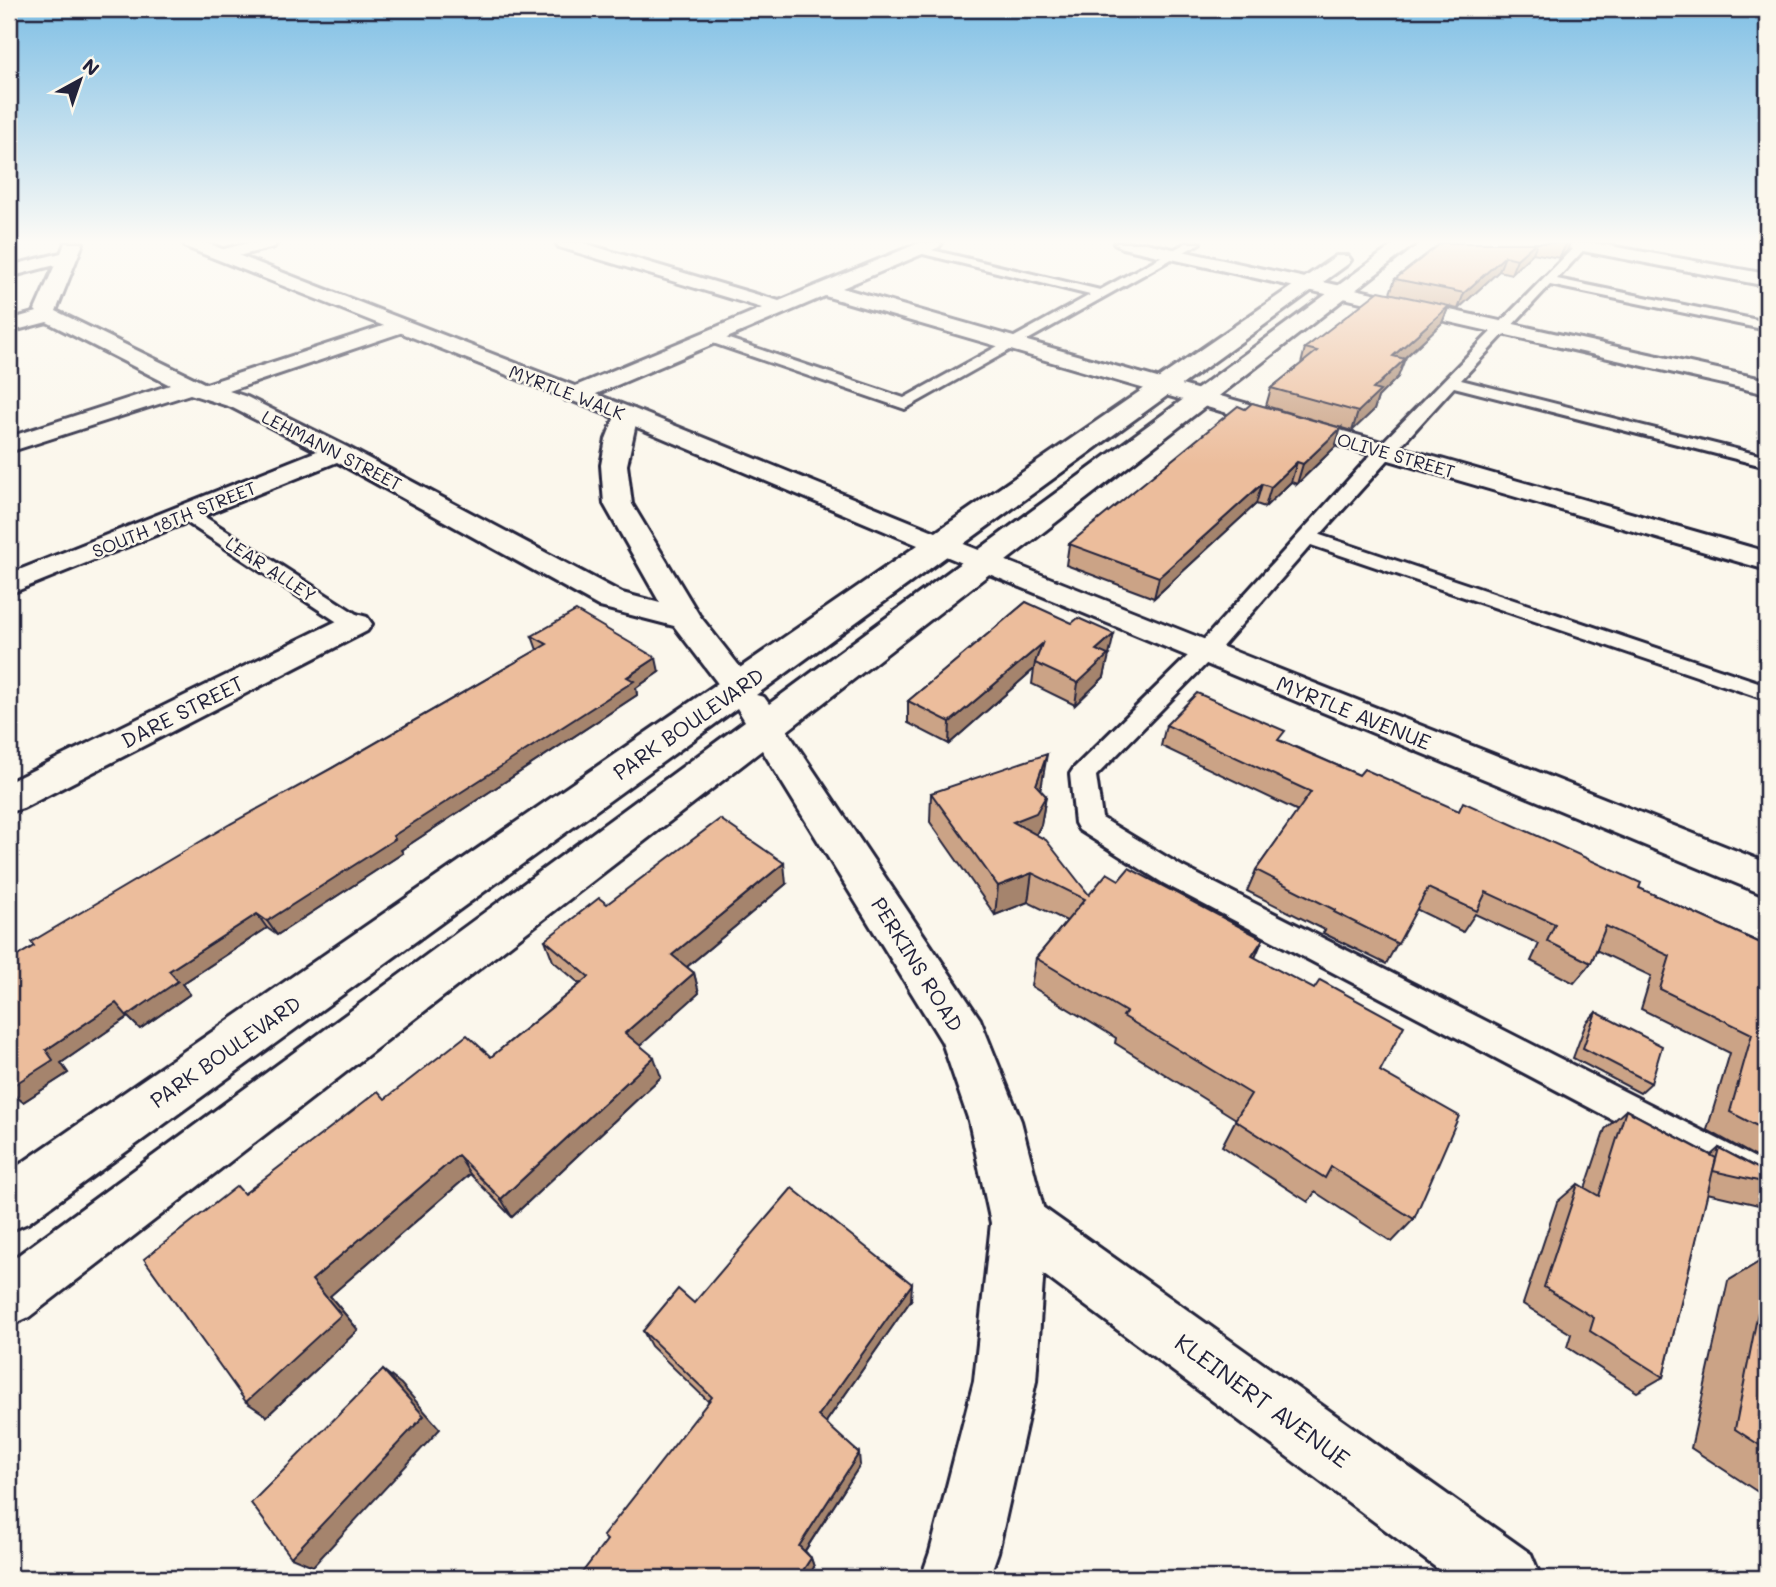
<svg xmlns="http://www.w3.org/2000/svg" width="1776" height="1587" font-family="Mali,sans-serif">
  <style>
    .lines { fill: none; stroke-linecap: round; stroke-linejoin: round }
    .service-casing { stroke: #22223b; stroke-width: 6 }
    .minor-casing { stroke: #22223b; stroke-width: 6 }
    .tertiary-casing { stroke: #22223b; stroke-width: 6 }
    .service { fill: #fbf7ec; fill-rule: evenodd }
    .minor { fill: #fbf7ec; fill-rule: evenodd }
    .tertiary { fill: #fbf7ec; fill-rule: evenodd }
    .wall { fill: #cba386; stroke: #22223b; stroke-width: 2 }
    .shaded-wall { fill: #a5846d; stroke: #22223b; stroke-width: 2 }
    .building { fill: #ecbd9c; stroke: #22223b; stroke-width: 2 }
    .labels { text-anchor: middle; dominant-baseline: central; stroke-width: 5; stroke-linejoin: round; paint-order: stroke }
    .far-street-label { font-size: 18px; fill: #22223b; stroke: #fbf7ec }
    .street-label { font-size: 21px; fill: #22223b; stroke: #fbf7ec }
    .near-street-label { font-size: 24px; fill: #22223b; stroke: #fbf7ec }
  </style>
  <rect width="100%" height="100%" fill="#fbf7ec"/>
  <filter id="ink" filterUnits="userSpaceOnUse"><feTurbulence type="fractalNoise" baseFrequency=".0143" numOctaves="2"/><feDisplacementMap in="SourceGraphic" scale="14" xChannelSelector="R" yChannelSelector="G"/><feConvolveMatrix kernelMatrix="1 2 1 2 8 2 1 2 1" color-interpolation-filters="sRGB"/></filter>
  <g filter="url(#ink)">
    <g class="lines">
      <!-- service casing -->
      <g class="service-casing">
        <g id="service">
          <path d="M 1186,243 L 1200,243 L 905,409 L 704,340 L 702,337 L 704,334 L 714,334 L 904,398 L 1090,295 L 915,252 L 915,246 L 1100,290 Z"/>
          <path d="M 1578,243 L 1590,243 L 1557,279 L 1767,322 L 1767,330 L 1550,285 L 1461,380 L 1767,457 L 1767,467 L 1454,387 L 1320,535 L 1767,685 L 1767,700 L 1311,545 L 1213,657 L 1096,776 L 1102,818 L 1183,867 L 1767,1164 L 1767,1201 L 1163,883 L 1079,830 L 1075,823 L 1070,774 L 1074,768 L 1197,647 L 1378,447 Z"/>
          <path d="M 187,508 L 194,510 L 364,619 L 367,624 L 364,629 L 348,629 L 180,518 L 178,514 L 180,510 Z"/>
        </g>
      </g>
      <!-- minor casing -->
      <g class="minor-casing">
        <g id="minor">
          <path d="M 65,243 L 83,243 L 56,311 L 206,384 L 392,323 L 406,323 L 409,327 L 406,331 L 229,391 L 247,397 L 347,447 L 622,593 L 660,603 L 604,504 L 601,465 L 606,439 L 618,409 L 634,409 L 638,414 L 627,465 L 632,504 L 699,615 L 755,686 L 750,694 L 738,697 L 726,694 L 674,626 L 600,607 L 337,462 L 9,594 L 9,574 L 317,451 L 231,407 L 190,394 L 9,452 L 9,437 L 170,385 L 47,322 L 9,332 L 9,320 L 37,312 L 35,310 L 55,265 L 9,277 L 9,266 L 61,253 Z"/>
          <path d="M 248,243 L 277,243 L 274,247 L 222,260 L 213,255 L 216,251 Z"/>
          <path d="M 556,243 L 583,243 L 779,301 L 919,243 L 942,243 L 939,247 L 842,288 L 1767,552 L 1767,570 L 825,296 L 582,400 L 566,400 L 562,395 L 566,390 L 762,308 L 559,247 Z"/>
          <path d="M 1114,243 L 1146,243 L 1767,380 L 1767,394 L 1123,248 Z"/>
          <path d="M 1558,243 L 1594,243 L 1767,274 L 1767,286 L 1567,248 Z"/>
          <path d="M 941,535 L 1767,863 L 1767,896 L 931,550 L 927,544 L 931,538 Z"/>
          <path d="M 356,614 L 367,617 L 372,624 L 367,631 L 23,808 L 9,812 L 9,782 L 345,617 Z"/>
          <path d="M 1019,1195 L 1038,1204 L 1531,1554 L 1541,1578 L 1450,1578 L 1000,1242 L 991,1223 L 1000,1204 Z"/>
        </g>
      </g>
      <!-- tertiary casing -->
      <g class="tertiary-casing">
        <path id="tertiary" d="M 183,243 L 207,243 L 634,409 L 936,532 L 1336,256 L 1348,256 L 1351,260 L 1348,264 L 756,695 L 764,697 L 769,704 L 1396,243 L 1416,243 L 787,731 L 980,1019 L 1021,1121 L 1047,1223 L 1036,1381 L 998,1552 L 989,1578 L 921,1578 L 930,1552 L 974,1381 L 991,1223 L 969,1121 L 942,1042 L 762,750 L 29,1317 L 9,1326 L 9,1262 L 745,721 L 737,708 L 28,1223 L 9,1231 L 9,1172 L 918,545 L 618,419 L 186,247 Z"/>
      </g>
      <!-- service -->
      <use href="#service" class="service"/>
      <!-- minor -->
      <use href="#minor" class="minor"/>
      <!-- tertiary -->
      <use href="#tertiary" class="tertiary"/>
    </g>
    <!-- wall -->
    <g class="wall">
      <path d="M 1441,243 L 1570,243 L 1567,251 L 1559,258 L 1533,253 L 1511,274 L 1499,271 L 1458,309 L 1448,307 L 1442,323 L 1404,359 L 1398,377 L 1378,397 L 1374,410 L 1352,431 L 1266,406 L 1271,388 L 1301,364 L 1305,348 L 1390,293 L 1395,279 Z"/>
      <path d="M 1335,447 L 1297,484 L 1291,482 L 1265,507 L 1256,504 L 1154,598 L 1066,565 L 1069,544 Z"/>
      <path d="M 1026,602 L 1110,655 L 1108,657 L 1104,677 L 1075,705 L 1032,684 L 1034,669 L 949,744 L 908,723 L 908,701 Z"/>
      <path d="M 532,636 L 659,672 L 636,688 L 637,695 L 401,850 L 403,853 L 277,935 L 267,928 L 182,984 L 190,994 L 140,1029 L 128,1017 L 61,1063 L 68,1073 L 23,1102 L 12,1093 L 9,1095 L 9,961 L 332,768 L 537,650 Z"/>
      <path d="M 1166,725 L 1282,741 L 1359,775 L 1639,888 L 1767,946 L 1767,1163 L 1707,1130 L 1730,1053 L 1641,1009 L 1651,976 L 1596,950 L 1591,963 L 1574,983 L 1531,961 L 1539,944 L 1475,914 L 1463,932 L 1416,909 L 1386,964 L 1323,933 L 1325,930 L 1247,891 L 1256,870 L 1298,811 L 1161,746 Z"/>
      <path d="M 1042,783 L 1040,790 L 1046,796 L 1041,825 L 1036,835 L 1089,895 L 1255,958 L 1380,1071 L 1414,1219 L 1392,1242 L 1315,1192 L 1308,1202 L 1222,1146 L 1236,1119 L 1115,1043 L 1116,1038 L 1031,986 L 1036,958 L 1067,921 L 1028,902 L 995,915 L 930,822 L 931,793 Z"/>
      <path d="M 786,884 L 687,967 L 694,973 L 699,993 L 640,1045 L 661,1077 L 512,1217 L 470,1174 L 330,1296 L 358,1330 L 267,1416 L 245,1193 L 491,1057 L 580,984 L 553,961 L 545,940 L 607,904 Z"/>
      <path d="M 1596,1012 L 1651,1083 L 1640,1093 L 1573,1058 L 1586,1023 Z"/>
      <path d="M 1626,1110 L 1711,1155 L 1719,1148 L 1767,1173 L 1767,1207 L 1707,1193 L 1663,1377 L 1637,1392 L 1567,1347 L 1571,1334 L 1523,1304 L 1557,1202 L 1578,1184 L 1585,1189 L 1605,1129 Z"/>
      <path d="M 1767,1257 L 1767,1498 L 1691,1448 L 1728,1281 Z"/>
      <path d="M 911,1300 L 826,1422 L 860,1465 L 805,1551 L 811,1558 L 814,1567 L 607,1540 L 709,1402 L 651,1346 L 643,1331 L 694,1303 Z"/>
    </g>
    <!-- shaded-wall -->
    <g class="shaded-wall">
      <path d="M 1535,243 L 1537,243 L 1533,253 L 1511,274 L 1517,259 Z"/>
      <path d="M 1567,243 L 1570,243 L 1567,251 L 1559,258 Z"/>
      <path d="M 1505,256 L 1499,271 L 1458,309 L 1464,293 Z"/>
      <path d="M 1449,306 L 1442,323 L 1387,374 L 1393,356 Z"/>
      <path d="M 1405,359 L 1398,377 L 1378,397 L 1374,410 L 1352,431 L 1358,412 L 1373,389 Z"/>
      <path d="M 1341,428 L 1335,447 L 1297,484 L 1303,464 Z"/>
      <path d="M 1297,462 L 1291,482 L 1265,507 L 1271,487 Z"/>
      <path d="M 1262,484 L 1256,504 L 1154,598 L 1159,577 Z"/>
      <path d="M 1114,634 L 1104,677 L 1075,705 L 1078,683 L 1096,650 Z"/>
      <path d="M 1042,644 L 1035,663 L 1034,669 L 949,744 L 950,722 Z"/>
      <path d="M 656,658 L 659,672 L 636,688 L 637,695 L 401,850 L 403,853 L 277,935 L 267,921 Z"/>
      <path d="M 1047,754 L 1042,783 L 1032,814 L 1036,785 Z"/>
      <path d="M 1046,796 L 1041,825 L 1032,842 L 1013,822 Z"/>
      <path d="M 784,863 L 786,884 L 677,975 L 672,955 Z"/>
      <path d="M 1032,873 L 1028,902 L 995,915 L 998,886 Z"/>
      <path d="M 257,914 L 267,928 L 182,984 L 190,994 L 140,1029 L 128,1017 L 61,1063 L 68,1073 L 23,1102 L 12,1093 L 9,1095 L 9,1087 L 46,1050 L 116,1003 L 169,971 Z"/>
      <path d="M 1263,939 L 1251,967 L 1252,956 Z"/>
      <path d="M 694,973 L 699,993 L 632,1053 L 625,1033 Z"/>
      <path d="M 654,1057 L 661,1077 L 512,1217 L 501,1199 Z"/>
      <path d="M 458,1155 L 470,1174 L 330,1296 L 358,1330 L 267,1416 L 246,1402 L 312,1280 Z"/>
      <path d="M 912,1284 L 911,1300 L 821,1429 L 818,1416 Z"/>
      <path d="M 383,1370 L 401,1384 L 440,1429 L 313,1566 L 291,1557 Z"/>
      <path d="M 859,1453 L 860,1465 L 802,1555 L 799,1546 Z"/>
      <path d="M 811,1558 L 814,1567 L 807,1578 L 798,1578 Z"/>
    </g>
    <!-- building -->
    <g class="building">
      <path d="M 1441,243 L 1535,243 L 1517,259 L 1505,256 L 1464,293 L 1395,279 Z"/>
      <path d="M 1379,291 L 1449,306 L 1393,356 L 1405,359 L 1373,389 L 1380,391 L 1358,412 L 1271,388 L 1317,351 L 1305,348 Z"/>
      <path d="M 1252,403 L 1341,428 L 1303,464 L 1297,462 L 1271,487 L 1262,484 L 1159,577 L 1069,544 L 1238,406 L 1245,409 Z"/>
      <path d="M 1026,602 L 1072,623 L 1078,618 L 1114,634 L 1096,650 L 1108,655 L 1078,683 L 1035,663 L 1042,644 L 950,722 L 908,701 Z"/>
      <path d="M 576,611 L 656,658 L 627,677 L 634,681 L 393,836 L 395,839 L 267,921 L 257,914 L 169,971 L 178,981 L 127,1016 L 116,1003 L 46,1050 L 53,1060 L 9,1088 L 9,961 L 34,946 L 31,942 L 230,824 L 332,768 L 547,644 L 532,636 Z"/>
      <path d="M 1197,693 L 1285,731 L 1278,740 L 1359,775 L 1364,769 L 1459,811 L 1463,802 L 1641,883 L 1639,888 L 1767,946 L 1767,1131 L 1730,1112 L 1752,1034 L 1660,989 L 1670,956 L 1606,926 L 1591,963 L 1547,941 L 1555,924 L 1486,892 L 1477,911 L 1428,888 L 1398,944 L 1334,912 L 1335,910 L 1256,870 L 1311,792 L 1166,725 Z"/>
      <path d="M 1047,754 L 1036,785 L 1046,796 L 1036,813 L 1013,822 L 1046,840 L 1089,895 L 1107,873 L 1119,880 L 1129,868 L 1263,939 L 1252,956 L 1314,989 L 1320,980 L 1404,1026 L 1380,1071 L 1459,1116 L 1414,1219 L 1331,1167 L 1325,1178 L 1235,1120 L 1251,1094 L 1123,1016 L 1126,1012 L 1036,958 L 1085,899 L 1032,873 L 998,886 L 931,793 Z"/>
      <path d="M 720,819 L 784,863 L 672,955 L 694,973 L 625,1033 L 654,1057 L 501,1199 L 458,1155 L 312,1280 L 341,1315 L 246,1402 L 144,1259 L 237,1186 L 244,1194 L 378,1091 L 385,1099 L 467,1035 L 491,1057 L 589,977 L 545,940 L 599,898 L 607,904 Z"/>
      <path d="M 1596,1012 L 1662,1046 L 1651,1083 L 1583,1048 Z"/>
      <path d="M 1626,1110 L 1716,1158 L 1663,1377 L 1590,1331 L 1594,1318 L 1544,1287 L 1578,1184 L 1599,1196 Z"/>
      <path d="M 1719,1148 L 1767,1173 L 1767,1183 L 1713,1171 Z"/>
      <path d="M 792,1188 L 912,1284 L 818,1416 L 859,1453 L 799,1546 L 811,1558 L 798,1578 L 578,1578 L 607,1540 L 603,1536 L 712,1397 L 643,1331 L 678,1289 L 694,1303 Z"/>
      <path d="M 1767,1266 L 1767,1450 L 1735,1429 Z"/>
      <path d="M 383,1370 L 424,1416 L 291,1557 L 251,1503 Z"/>
    </g>
  </g>
  <!-- sky -->
  <linearGradient id="sky" x2="0" y2="1"><stop stop-color="#7fbfe5"/><stop offset="0.52" stop-color="#fdfbf6"/><stop offset="1" stop-color="#fdfbf6" stop-opacity="0"/></linearGradient>
  <rect width="1776" height="465" fill="url(#sky)"/>
  <g class="labels">
    <!-- far-street labels -->
    <g class="far-street-label">
      <text transform="translate(567 392) rotate(21)">MYRTLE WALK</text>
      <text transform="translate(332 450) rotate(27)">LEHMANN STREET</text>
      <text transform="translate(1396 455) rotate(16)">OLIVE STREET</text>
      <text transform="translate(174 519) rotate(-22)">SOUTH 18TH STREET</text>
      <text transform="translate(271 569) rotate(33)">LEAR ALLEY</text>
    </g>
    <!-- street labels -->
    <g class="street-label">
      <text transform="translate(182 711) rotate(-27)">DARE STREET</text>
      <text transform="translate(1354 712) rotate(22)">MYRTLE AVENUE</text>
      <text transform="translate(688 723) rotate(-35)">PARK BOULEVARD</text>
      <text transform="translate(918 964) rotate(58)">PERKINS ROAD</text>
      <text transform="translate(225 1051) rotate(-35)">PARK BOULEVARD</text>
    </g>
    <!-- near-street labels -->
    <g class="near-street-label">
      <text transform="translate(1263 1400) rotate(36)">KLEINERT AVENUE</text>
    </g>
  </g>
  <!-- margin -->
  <rect width="1776" height="1587" fill="none" stroke="#fbf7ec" stroke-width="35"/>
  <rect x="18" y="18" width="1741" height="1552" fill="none" stroke="#22223b" stroke-width="2.5" filter="url(#ink)"/>
  <!-- north arrow -->
  <g transform="translate(80 80) rotate(40)" stroke="#fbf7ec" stroke-width="5" paint-order="stroke">
  <path d="M0-5L12 26L0 18L-12 26Z" fill="#22223b"/>
  <text y="-10" font-size="19" font-weight="bold" text-anchor="middle" fill="#22223b">N</text>
  </g>
</svg>
